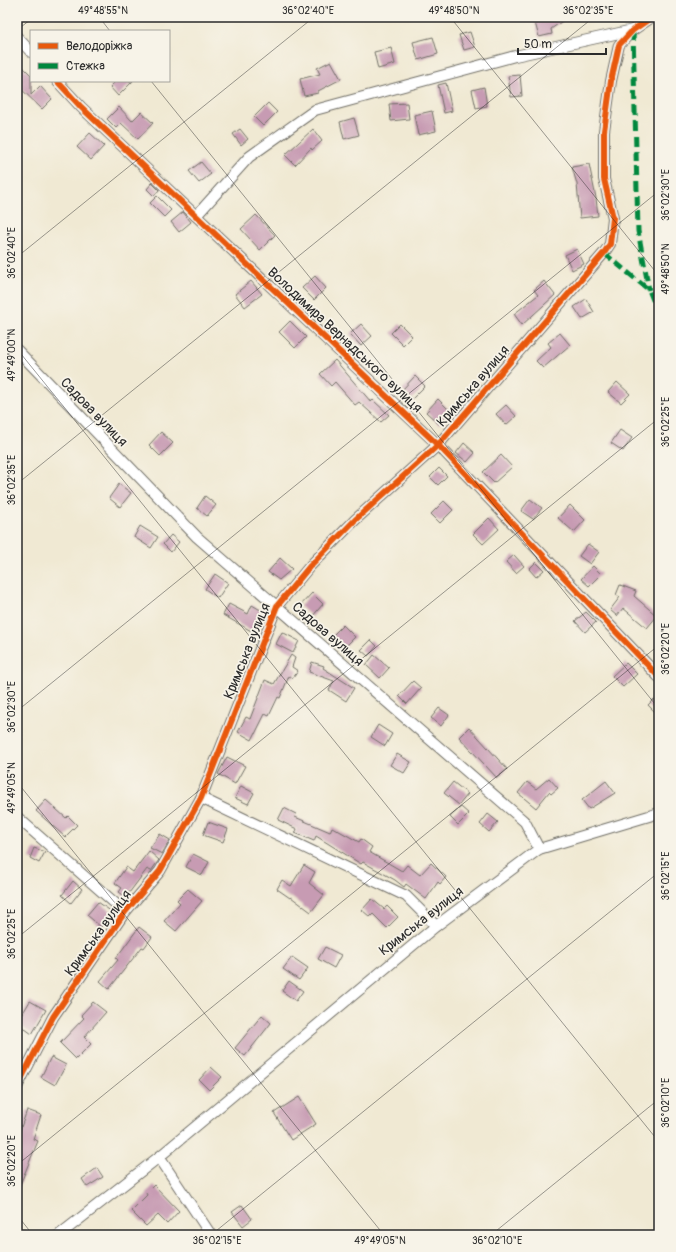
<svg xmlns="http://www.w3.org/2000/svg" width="676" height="1252" font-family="Pangolin,sans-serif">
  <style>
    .building { fill: #c79bb3 }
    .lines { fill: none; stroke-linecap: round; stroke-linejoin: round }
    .minor-casing { stroke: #706e66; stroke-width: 12 }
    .minor { stroke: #fff; stroke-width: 10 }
    .quiet { stroke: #00873e; stroke-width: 5; stroke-dasharray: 10 5; stroke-linecap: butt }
    .cycleway-casing { stroke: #f7f3e8; stroke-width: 8 }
    .cycleway { stroke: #e8590c; stroke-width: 6 }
    .ticks { fill: none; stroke: #2b2b2b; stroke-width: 1; stroke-opacity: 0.45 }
    .labels { text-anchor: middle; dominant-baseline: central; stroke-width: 3.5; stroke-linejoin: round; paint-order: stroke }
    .street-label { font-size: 14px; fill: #2b2b2b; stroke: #f7f3e8 }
    .neatline { fill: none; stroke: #2b2b2b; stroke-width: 1.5 }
    .ticks-label { font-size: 10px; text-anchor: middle; fill: #2b2b2b }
  </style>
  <rect width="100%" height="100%" fill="#f7f3e8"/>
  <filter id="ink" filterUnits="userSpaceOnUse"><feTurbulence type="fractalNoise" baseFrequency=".025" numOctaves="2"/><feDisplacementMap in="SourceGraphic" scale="8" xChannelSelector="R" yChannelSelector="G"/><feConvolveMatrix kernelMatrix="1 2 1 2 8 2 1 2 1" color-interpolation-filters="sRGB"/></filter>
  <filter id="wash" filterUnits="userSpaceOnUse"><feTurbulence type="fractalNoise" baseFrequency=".012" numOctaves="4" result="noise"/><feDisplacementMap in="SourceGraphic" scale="16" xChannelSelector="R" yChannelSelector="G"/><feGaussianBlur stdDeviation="0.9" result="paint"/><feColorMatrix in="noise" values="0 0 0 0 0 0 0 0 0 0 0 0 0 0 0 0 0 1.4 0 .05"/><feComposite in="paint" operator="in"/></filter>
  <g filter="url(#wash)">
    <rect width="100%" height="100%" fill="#f0e9d3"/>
    <g id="blocks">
      <!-- building -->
      <g class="building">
        <path d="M 540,17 L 568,17 L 551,29 L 552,34 L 539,37 L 534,19 Z"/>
        <path d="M 470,32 L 475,47 L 464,50 L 459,35 Z"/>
        <path d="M 433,37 L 438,54 L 418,60 L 413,42 Z"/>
        <path d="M 391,48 L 395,64 L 378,69 L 374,52 Z"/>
        <path d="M 17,61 L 31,75 L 31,95 L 40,86 L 52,99 L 42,109 L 17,85 Z"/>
        <path d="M 331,61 L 341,79 L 318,91 L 318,93 L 304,96 L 300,79 L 320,74 L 317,68 Z"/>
        <path d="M 520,75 L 522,96 L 511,97 L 508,76 Z"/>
        <path d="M 116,81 L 133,81 L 118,96 L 110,87 Z"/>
        <path d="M 446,83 L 452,111 L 444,113 L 438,85 Z"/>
        <path d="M 484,87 L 487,106 L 476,108 L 472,90 Z"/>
        <path d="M 268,103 L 277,112 L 263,126 L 254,117 Z"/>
        <path d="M 407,103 L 409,119 L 391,121 L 389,104 Z"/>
        <path d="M 119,107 L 132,121 L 141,112 L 153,123 L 138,139 L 121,123 L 116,128 L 107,119 Z"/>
        <path d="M 432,111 L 436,131 L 418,135 L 414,115 Z"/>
        <path d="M 354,118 L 359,135 L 344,139 L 340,122 Z"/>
        <path d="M 240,129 L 248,139 L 241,145 L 233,134 Z"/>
        <path d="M 313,129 L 322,141 L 312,150 L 311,148 L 295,165 L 285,155 Z"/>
        <path d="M 90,133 L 104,146 L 91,160 L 77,147 Z"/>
        <path d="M 201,162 L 211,174 L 199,183 L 189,171 Z"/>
        <path d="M 589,164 L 596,198 L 598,216 L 580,218 L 577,184 L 572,167 Z"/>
        <path d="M 152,183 L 159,190 L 154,196 L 147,189 Z"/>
        <path d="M 157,196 L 171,210 L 164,217 L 150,203 Z"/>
        <path d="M 183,212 L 191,222 L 179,232 L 171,222 Z"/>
        <path d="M 256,215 L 275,235 L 260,250 L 241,229 Z"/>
        <path d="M 577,249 L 584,264 L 572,270 L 565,255 Z"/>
        <path d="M 315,276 L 326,288 L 314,300 L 302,288 Z"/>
        <path d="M 251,281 L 262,294 L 245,307 L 235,294 Z"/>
        <path d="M 544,281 L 555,295 L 522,325 L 514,314 L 538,295 L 534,290 Z"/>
        <path d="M 586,299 L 594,312 L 582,319 L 574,307 Z"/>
        <path d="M 290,321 L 306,337 L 295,348 L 279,332 Z"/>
        <path d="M 361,324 L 372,336 L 361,346 L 350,334 Z"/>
        <path d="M 400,324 L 412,336 L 403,345 L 391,333 Z"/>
        <path d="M 560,333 L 570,345 L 543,368 L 536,361 L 551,347 L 548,343 Z"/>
        <path d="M 335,360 L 371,402 L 373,400 L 389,415 L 381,422 L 359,402 L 355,405 L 335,382 L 331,386 L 320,374 Z"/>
        <path d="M 415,376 L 425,386 L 412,399 L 402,390 Z"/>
        <path d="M 617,382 L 630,394 L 621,403 L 608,392 Z"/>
        <path d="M 438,399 L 450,411 L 439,424 L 426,412 Z"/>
        <path d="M 506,405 L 516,416 L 506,425 L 496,414 Z"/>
        <path d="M 620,430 L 632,438 L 623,451 L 611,443 Z"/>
        <path d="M 161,432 L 173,443 L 160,456 L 149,445 Z"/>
        <path d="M 464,443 L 475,453 L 467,462 L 456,453 Z"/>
        <path d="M 501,455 L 512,467 L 494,483 L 483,472 Z"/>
        <path d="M 439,468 L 447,476 L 438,485 L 430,477 Z"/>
        <path d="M 119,484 L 131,493 L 120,507 L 109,498 Z"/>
        <path d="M 205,496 L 216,505 L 207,516 L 197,508 Z"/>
        <path d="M 530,499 L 542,508 L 533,519 L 521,511 Z"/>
        <path d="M 444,501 L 453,510 L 440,523 L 431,514 Z"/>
        <path d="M 570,505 L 585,520 L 574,532 L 558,518 Z"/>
        <path d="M 489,518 L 499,529 L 483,544 L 473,534 Z"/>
        <path d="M 140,526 L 158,537 L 151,548 L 134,537 Z"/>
        <path d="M 171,535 L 179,542 L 171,552 L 163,544 Z"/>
        <path d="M 588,544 L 599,552 L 590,564 L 579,556 Z"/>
        <path d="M 514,555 L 524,566 L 516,573 L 506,562 Z"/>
        <path d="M 280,558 L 292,569 L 279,580 L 268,572 Z"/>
        <path d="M 536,562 L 544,570 L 536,577 L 529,569 Z"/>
        <path d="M 593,566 L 601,574 L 589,586 L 581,579 Z"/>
        <path d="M 215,574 L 228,583 L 218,598 L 205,589 Z"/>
        <path d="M 620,585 L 636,591 L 634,596 L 657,616 L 647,628 L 623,608 L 617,616 L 610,610 L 620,597 L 616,595 Z"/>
        <path d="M 312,593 L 323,604 L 312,617 L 300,606 Z"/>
        <path d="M 229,604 L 248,614 L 252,605 L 264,612 L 253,632 L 223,615 Z"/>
        <path d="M 586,612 L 596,622 L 585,632 L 575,621 Z"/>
        <path d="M 343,625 L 355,637 L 344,648 L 332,636 Z"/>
        <path d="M 282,632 L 299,641 L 293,653 L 276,644 Z"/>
        <path d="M 371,640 L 377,646 L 368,656 L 361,650 Z"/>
        <path d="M 291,655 L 295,658 L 292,667 L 298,671 L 293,678 L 289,676 L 280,698 L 278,697 L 269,716 L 265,714 L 252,740 L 238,732 L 246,717 L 250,719 L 265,680 L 274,684 Z"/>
        <path d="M 374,655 L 389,668 L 380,678 L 366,665 Z"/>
        <path d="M 312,662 L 324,666 L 323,668 L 354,688 L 346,701 L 329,690 L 334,681 L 309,672 Z"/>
        <path d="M 626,663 L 637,674 L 623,687 L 612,676 Z"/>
        <path d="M 413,681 L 421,688 L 407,704 L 399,696 Z"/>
        <path d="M 654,699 L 659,703 L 659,716 L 648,705 Z"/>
        <path d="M 439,708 L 449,715 L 441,726 L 431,718 Z"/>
        <path d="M 378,725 L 392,734 L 385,746 L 371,737 Z"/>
        <path d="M 469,727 L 507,769 L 497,778 L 459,737 Z"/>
        <path d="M 397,754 L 411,762 L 404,773 L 390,765 Z"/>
        <path d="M 227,757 L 245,766 L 235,784 L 218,774 Z"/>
        <path d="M 549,778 L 558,788 L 551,794 L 549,792 L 536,808 L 518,793 L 527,782 L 536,789 Z"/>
        <path d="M 606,781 L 615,793 L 589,809 L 582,800 Z"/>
        <path d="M 453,782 L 468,794 L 459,805 L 444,793 Z"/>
        <path d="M 241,786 L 254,793 L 248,804 L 235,798 Z"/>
        <path d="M 46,800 L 66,818 L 68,816 L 77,825 L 65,837 L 36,811 Z"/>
        <path d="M 461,807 L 469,814 L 458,825 L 450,817 Z"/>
        <path d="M 284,808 L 296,814 L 295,817 L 330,832 L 332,827 L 359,842 L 361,839 L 372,847 L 369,852 L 402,871 L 407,865 L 420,875 L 431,863 L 446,877 L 440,884 L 438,882 L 426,899 L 406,884 L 404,887 L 395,880 L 363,862 L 361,864 L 316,836 L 314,841 L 295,833 L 297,829 L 278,820 Z"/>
        <path d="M 488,814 L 498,822 L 489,832 L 480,824 Z"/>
        <path d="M 208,822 L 228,829 L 223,842 L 203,835 Z"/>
        <path d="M 160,834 L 170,840 L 162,854 L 150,848 Z"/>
        <path d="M 34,848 L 45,852 L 39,863 L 30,858 Z"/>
        <path d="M 149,851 L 159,860 L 151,871 L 147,869 L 126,897 L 119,892 L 122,888 L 115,883 L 126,867 L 133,872 Z"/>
        <path d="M 193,854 L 209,862 L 202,875 L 186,867 Z"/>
        <path d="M 304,865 L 315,872 L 309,883 L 324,895 L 311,912 L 291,897 L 290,898 L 277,889 L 282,880 L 291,886 Z"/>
        <path d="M 73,881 L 82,889 L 71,903 L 62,895 Z"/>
        <path d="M 188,889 L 202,901 L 176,931 L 164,921 L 180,903 L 177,900 Z"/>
        <path d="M 372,899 L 384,909 L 387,906 L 398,917 L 387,928 L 373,914 L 370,917 L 362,910 Z"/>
        <path d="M 98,902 L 112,912 L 101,927 L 87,915 Z"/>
        <path d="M 139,927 L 152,937 L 144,948 L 142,947 L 109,989 L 100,981 L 118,960 L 116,958 Z"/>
        <path d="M 325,947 L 341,955 L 334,968 L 318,959 Z"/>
        <path d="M 292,957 L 308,968 L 299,980 L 283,969 Z"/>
        <path d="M 289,981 L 303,991 L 296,1001 L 282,991 Z"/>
        <path d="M 30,1001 L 46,1010 L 32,1034 L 17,1023 Z"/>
        <path d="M 93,1002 L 106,1012 L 84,1037 L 91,1044 L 76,1059 L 60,1043 L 84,1018 L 81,1015 Z"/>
        <path d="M 262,1015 L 271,1023 L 245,1056 L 235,1048 Z"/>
        <path d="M 51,1057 L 66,1065 L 55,1085 L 41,1077 Z"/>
        <path d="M 211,1067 L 222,1077 L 209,1090 L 199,1080 Z"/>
        <path d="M 299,1097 L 316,1124 L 291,1140 L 274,1113 Z"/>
        <path d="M 27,1110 L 41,1115 L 33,1139 L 38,1141 L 17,1192 L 17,1133 L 19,1133 Z"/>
        <path d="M 97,1168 L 103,1177 L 87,1187 L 82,1179 Z"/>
        <path d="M 154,1185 L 179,1211 L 167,1224 L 158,1215 L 146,1226 L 131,1211 L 147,1195 L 146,1193 Z"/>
        <path d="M 242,1205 L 252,1219 L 243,1226 L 232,1212 Z"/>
      </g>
    </g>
  </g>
  <g filter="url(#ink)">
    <use href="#blocks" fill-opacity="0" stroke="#706e66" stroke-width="1"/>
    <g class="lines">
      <!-- minor casing -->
      <g class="minor-casing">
        <g id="minor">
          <path d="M 17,37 L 31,52"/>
          <path d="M 57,81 L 81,107 L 438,445 L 659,677"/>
          <path d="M 196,216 L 249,157 L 315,110 L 515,56 L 633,30"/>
          <path d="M 17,350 L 197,537 L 525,822 L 539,849"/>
          <path d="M 201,798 L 406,896 L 436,926"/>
          <path d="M 17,817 L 125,912"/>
          <path d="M 17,1087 L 53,1017 L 125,912 L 160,871 L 201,798 L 277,606 L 310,566 L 355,520 L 438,445 L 604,253 L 610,244 L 613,218 L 604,179 L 604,131 L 611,81 L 619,45 L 633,30 L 652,17"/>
          <path d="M 159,1157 L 211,1235"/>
          <path d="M 59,1235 L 159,1157 L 436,926 L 539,849 L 659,813"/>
        </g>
      </g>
      <!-- minor -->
      <use href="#minor" class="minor"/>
      <!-- quiet -->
      <g class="quiet">
        <path d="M 633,31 L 638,231 L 649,290"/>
        <path d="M 604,253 L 649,290 L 659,315"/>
      </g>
      <!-- cycleway casing -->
      <g class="cycleway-casing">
        <g id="cycleway">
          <path d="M 57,81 L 81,107 L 438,445 L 659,677"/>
          <path d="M 17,1087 L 53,1017 L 125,912 L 160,871 L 201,798 L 277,606 L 310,566 L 355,520 L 438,445 L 604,253 L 610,244 L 613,218 L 604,179 L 604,131 L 611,81 L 619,45 L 633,30 L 652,17"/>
        </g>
      </g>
      <!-- cycleway -->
      <use href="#cycleway" class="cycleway"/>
    </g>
  </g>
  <!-- ticks -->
  <path class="ticks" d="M 99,17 L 110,31M 450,17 L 659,276M 17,30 L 34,17M 151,81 L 659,709M 17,257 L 314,17M 17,349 L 659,1142M 17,484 L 594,17M 17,711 L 659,191M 17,782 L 384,1235M 17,938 L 659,418M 17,1165 L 659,645M 17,1215 L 33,1235M 211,1235 L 659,872M 491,1235 L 659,1099"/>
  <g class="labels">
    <!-- street labels -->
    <g class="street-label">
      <text transform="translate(345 340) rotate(43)">Володимира Вернадського вулиця</text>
      <text transform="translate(473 386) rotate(-49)">Кримська вулиця</text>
      <text transform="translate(94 412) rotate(46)">Садова вулиця</text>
      <text transform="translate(328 634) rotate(41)">Садова вулиця</text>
      <text transform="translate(247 651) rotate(-68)">Кримська вулиця</text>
      <text transform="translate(421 921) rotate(-38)">Кримська вулиця</text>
      <text transform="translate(98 933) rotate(-54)">Кримська вулиця</text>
    </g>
  </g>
  <!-- margin -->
  <rect width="676" height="1252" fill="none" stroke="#f7f3e8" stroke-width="44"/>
  <!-- legend -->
  <rect x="30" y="30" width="140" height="52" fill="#f7f3e8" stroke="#a5a39c"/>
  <rect x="38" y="43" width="20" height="6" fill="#e8590c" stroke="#a5a39c"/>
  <text x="66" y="50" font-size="12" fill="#2b2b2b">Велодоріжка</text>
  <rect x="38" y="63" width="20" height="6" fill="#00873e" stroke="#a5a39c"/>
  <text x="66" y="70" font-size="12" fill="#2b2b2b">Стежка</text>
  <!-- scale -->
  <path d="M518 48v6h88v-6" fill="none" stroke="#2b2b2b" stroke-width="2"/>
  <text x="524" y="48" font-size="12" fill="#2b2b2b" stroke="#f7f3e8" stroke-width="3" paint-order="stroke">50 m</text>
  <rect x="22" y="22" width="632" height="1208" class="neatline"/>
  <g class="ticks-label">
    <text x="103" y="14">49°48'55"N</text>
    <text x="308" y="14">36°02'40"E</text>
    <text x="454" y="14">49°48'50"N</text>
    <text x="588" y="14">36°02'35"E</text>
    <text transform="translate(665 195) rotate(-90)" y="4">36°02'30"E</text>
    <text transform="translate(11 253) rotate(-90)" y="4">36°02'40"E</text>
    <text transform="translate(665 269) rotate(-90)" y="4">49°48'50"N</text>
    <text transform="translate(11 355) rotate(-90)" y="4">49°49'00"N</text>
    <text transform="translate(665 422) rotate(-90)" y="4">36°02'25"E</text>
    <text transform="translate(11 480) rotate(-90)" y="4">36°02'35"E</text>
    <text transform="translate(665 649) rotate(-90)" y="4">36°02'20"E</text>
    <text transform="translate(11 707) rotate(-90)" y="4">36°02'30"E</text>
    <text transform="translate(11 788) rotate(-90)" y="4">49°49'05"N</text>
    <text transform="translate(665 876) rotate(-90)" y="4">36°02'15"E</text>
    <text transform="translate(11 934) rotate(-90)" y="4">36°02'25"E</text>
    <text transform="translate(665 1103) rotate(-90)" y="4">36°02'10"E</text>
    <text transform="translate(11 1161) rotate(-90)" y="4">36°02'20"E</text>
    <text x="217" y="1244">36°02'15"E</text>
    <text x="380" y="1244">49°49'05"N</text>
    <text x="497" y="1244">36°02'10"E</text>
  </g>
</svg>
